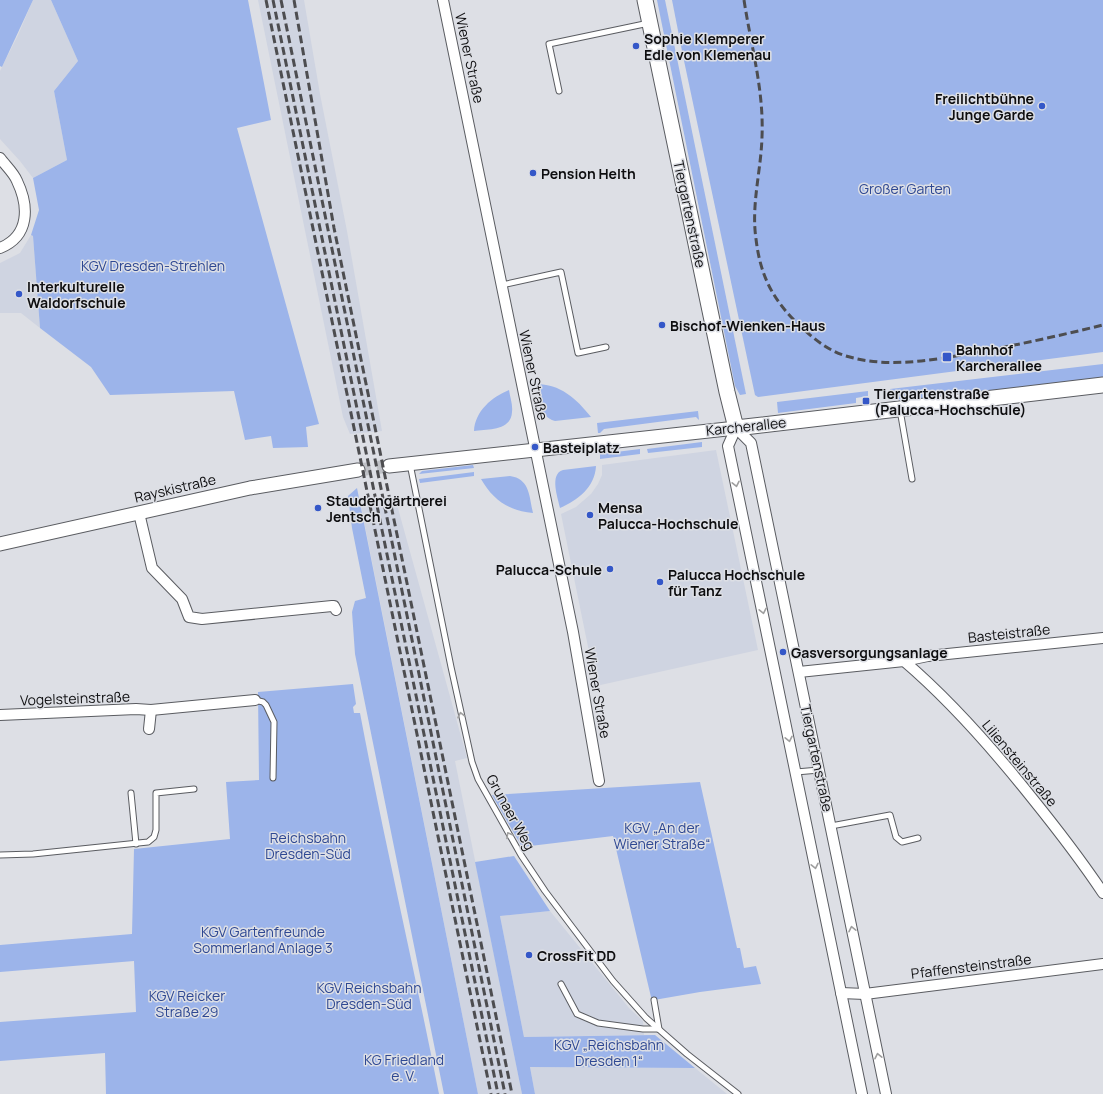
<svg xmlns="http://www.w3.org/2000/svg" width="1103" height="1094" font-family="Manrope,sans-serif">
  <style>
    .built { fill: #cfd4e1 }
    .green { fill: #9cb4ea }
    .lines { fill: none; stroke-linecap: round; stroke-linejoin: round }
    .tertiary-tunnel { stroke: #bec0c5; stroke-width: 13; stroke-dasharray: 13 6; stroke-linecap: butt }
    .service-casing { stroke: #5a5c61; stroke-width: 7 }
    .minor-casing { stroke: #5a5c61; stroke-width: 12 }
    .tertiary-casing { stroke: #5a5c61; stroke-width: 15 }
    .secondary-casing { stroke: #5a5c61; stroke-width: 17 }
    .service { stroke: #fff; stroke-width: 5 }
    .minor { stroke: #fff; stroke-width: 10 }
    .tertiary { stroke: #fff; stroke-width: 13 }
    .secondary { stroke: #fff; stroke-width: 15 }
    .rail { stroke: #4d4d50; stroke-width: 3; stroke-dasharray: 8 4; stroke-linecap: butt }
    .oneway { stroke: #9f9f9f }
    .poi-dot { fill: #3457c8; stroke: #dddfe5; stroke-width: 1.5 }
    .labels { text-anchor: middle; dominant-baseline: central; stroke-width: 3; stroke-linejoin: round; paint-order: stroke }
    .poi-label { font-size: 14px; font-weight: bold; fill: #0e0e10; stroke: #dddfe5; text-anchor: start }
    .street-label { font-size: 14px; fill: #0e0e10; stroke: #dddfe5 }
    .park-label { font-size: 14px; fill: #2e4893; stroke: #dddfe5 }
  </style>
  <rect width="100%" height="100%" fill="#dddfe5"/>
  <!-- built -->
  <g class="built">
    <path d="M 33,0 L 51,0 L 78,61 L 54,91 L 67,160 L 33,178 L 20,161 L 0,139 L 0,71 L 18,35 Z"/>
    <path d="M 258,0 L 304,0 L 320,94 L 347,231 L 382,431 L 350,434 L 343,417 Z"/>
    <path d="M 31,235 L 33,236 L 40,328 L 21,313 L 0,313 L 0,263 L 20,253 Z"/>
    <path d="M 716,450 L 758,650 L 596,686 L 561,514 L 576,507 L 591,494 L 598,484 L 602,475 L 602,465 Z"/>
    <path d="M 396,501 L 467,758 L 455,761 L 522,1094 L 478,1094 L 361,506 Z"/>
    <path d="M 550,911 L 629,1008 L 643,1021 L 644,1035 L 524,1037 L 500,916 Z"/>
    <path d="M 530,1067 L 695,1068 L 727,1094 L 535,1094 Z"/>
  </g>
  <!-- green -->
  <g class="green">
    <path d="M 0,0 L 33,0 L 2,67 L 0,66 Z"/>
    <path d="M 51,0 L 248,0 L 271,120 L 237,128 L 319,424 L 306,427 L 308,447 L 273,448 L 271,436 L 245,440 L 234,391 L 110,395 L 91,367 L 40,328 L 33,236 L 31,235 L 39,210 L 33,178 L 67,160 L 54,91 L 78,61 Z"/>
    <path d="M 657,0 L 665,0 L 746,394 L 740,395 L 735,386 Z"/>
    <path d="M 672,0 L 1103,0 L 1103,352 L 758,397 L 755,395 L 683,56 Z"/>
    <path d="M 1103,364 L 1103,377 L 919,400 L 891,399 L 890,389 Z"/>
    <path d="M 536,384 C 560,384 576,398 591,417 L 555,421 C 538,416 539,399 536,384 Z"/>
    <path d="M 509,390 C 510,397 513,405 512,412 C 511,431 488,429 474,431 C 475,411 492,397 509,390 Z"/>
    <path d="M 868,391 L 868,396 L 856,398 L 856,403 L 778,413 L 777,402 Z"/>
    <path d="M 698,411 L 699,420 L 696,417 L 604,429 L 600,433 L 598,433 L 597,423 Z"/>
    <path d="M 702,442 L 702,447 L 648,453 L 647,449 Z"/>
    <path d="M 640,449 L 640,454 L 600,459 L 600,454 Z"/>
    <path d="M 473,465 L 474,468 L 419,474 L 422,471 Z"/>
    <path d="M 596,466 C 595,487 578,500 560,508 C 558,498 549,474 563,470 Z"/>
    <path d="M 474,472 L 474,476 L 420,483 L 419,479 Z"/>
    <path d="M 510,476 C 530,479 529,496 533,513 C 509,511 493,500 481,479 Z"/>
    <path d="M 357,488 L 478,1094 L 444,1094 L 355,654 L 352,612 L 355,601 L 366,598 L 352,528 L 348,496 Z"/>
    <path d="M 353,684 L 356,704 L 353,707 L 354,713 L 360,713 C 384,840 414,967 439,1094 L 106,1094 L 105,1053 L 0,1061 L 0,1022 L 136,1012 L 134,961 L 0,972 L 0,945 L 132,934 L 134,849 L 230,839 L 226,782 L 259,780 L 258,692 Z"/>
    <path d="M 700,782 L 737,948 L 740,948 L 744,968 L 756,966 L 761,984 L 700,992 L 654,1000 L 651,997 L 613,836 L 522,847 L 492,795 Z"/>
    <path d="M 514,856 L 550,911 L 500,916 L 524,1037 L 655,1035 L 695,1068 L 530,1067 L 535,1094 L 522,1094 L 475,862 Z"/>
  </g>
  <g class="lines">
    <!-- tertiary-tunnel -->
    <path class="tertiary-tunnel" d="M 358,470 L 389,466"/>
    <!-- service casing -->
    <g class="service-casing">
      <g id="service">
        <path d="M 559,91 L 549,44 L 649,23"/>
        <path d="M 502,285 L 561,272 L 578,353 L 606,347"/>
        <path d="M 900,410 L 912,479"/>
        <path d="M 410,464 L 451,667 L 472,762 L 478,779 L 521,855 L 545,891 L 613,981 L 646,1018 L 687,1054 L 738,1094"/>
        <path d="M 255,700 L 263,702 L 266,705 L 274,722 L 273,778"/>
        <path d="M 796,772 L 819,770"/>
        <path d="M 131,793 L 136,844"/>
        <path d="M 831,826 L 890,815 L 896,837 L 902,842 L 918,838"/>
        <path d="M 0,855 L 33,854 L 148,842 L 154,837 L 156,830 L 156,793 L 194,789"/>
        <path d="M 561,984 L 577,1014 L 598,1023 L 643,1029 L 659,1029 L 654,1000"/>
      </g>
    </g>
    <!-- minor casing -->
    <g class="minor-casing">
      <g id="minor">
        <path d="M 443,0 L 573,632 L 599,781"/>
        <path d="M 0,158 C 5,165 14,173 17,181 C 29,206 30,236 0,248"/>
        <path d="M 139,513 L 152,568 L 182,599 L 189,617 L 202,619 L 332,606 L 334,606 L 336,610"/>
        <path d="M 904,661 C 952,702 993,749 1032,798 C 1057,829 1081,860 1103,893"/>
        <path d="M 799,672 L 904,661 L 928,656 L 1103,638"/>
        <path d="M 0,715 L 136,709 L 151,710 L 255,700"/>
        <path d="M 149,729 L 151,710"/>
        <path d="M 841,993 L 865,994 L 1103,964"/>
        <path d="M 862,1094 L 728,446 L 736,428 L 751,443 L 886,1094"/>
      </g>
    </g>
    <!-- tertiary casing -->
    <g class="tertiary-casing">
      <g id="tertiary">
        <path d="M 389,466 L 736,428"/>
        <path d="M 0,544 L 250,488 L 358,470"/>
      </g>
    </g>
    <!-- secondary casing -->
    <g class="secondary-casing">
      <path id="secondary" d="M 645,0 L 727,392 L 736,428 L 1103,385"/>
    </g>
    <!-- service -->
    <use href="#service" class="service"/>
    <!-- minor -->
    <use href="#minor" class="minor"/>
    <!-- tertiary -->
    <use href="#tertiary" class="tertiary"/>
    <!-- secondary -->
    <use href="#secondary" class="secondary"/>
    <!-- rail -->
    <g class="rail">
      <path d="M 266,0 L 491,1094"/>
      <path d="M 273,0 L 498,1094"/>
      <path d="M 281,0 L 505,1094"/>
      <path d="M 294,0 L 334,228 L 512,1094"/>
      <path d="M 744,0 C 751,46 764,90 762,137 C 761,171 751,205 756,239 C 760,273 771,297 795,321 C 809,335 826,350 846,356 C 886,368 927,361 967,354 C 1013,346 1058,336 1103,325"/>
    </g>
  </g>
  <!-- one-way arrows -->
  <defs><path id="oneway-chevron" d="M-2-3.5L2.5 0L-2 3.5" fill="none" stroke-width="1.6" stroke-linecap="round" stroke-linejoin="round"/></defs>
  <g class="oneway">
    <use href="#oneway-chevron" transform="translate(736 484) rotate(78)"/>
    <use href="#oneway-chevron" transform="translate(763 611) rotate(78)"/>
    <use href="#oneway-chevron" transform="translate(461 715) rotate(-102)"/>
    <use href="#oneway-chevron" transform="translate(789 739) rotate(78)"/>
    <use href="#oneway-chevron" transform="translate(509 835) rotate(-120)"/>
    <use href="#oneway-chevron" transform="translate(815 866) rotate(78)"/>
    <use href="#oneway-chevron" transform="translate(852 929) rotate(-102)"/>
    <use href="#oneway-chevron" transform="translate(878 1056) rotate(-102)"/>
  </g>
  <!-- markers -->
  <g class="poi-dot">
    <circle cx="636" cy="46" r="4"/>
    <circle cx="1042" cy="106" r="4"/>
    <circle cx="533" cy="173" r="4"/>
    <circle cx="19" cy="294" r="4"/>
    <circle cx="662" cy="325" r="4"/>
    <rect x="942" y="352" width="10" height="10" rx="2"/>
    <rect x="862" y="397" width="8" height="8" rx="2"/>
    <circle cx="535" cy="447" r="4"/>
    <circle cx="318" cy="508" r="4"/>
    <circle cx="590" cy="515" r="4"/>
    <circle cx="610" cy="569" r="4"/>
    <circle cx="660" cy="582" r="4"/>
    <circle cx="783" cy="652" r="4"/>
    <circle cx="529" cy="955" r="4"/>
  </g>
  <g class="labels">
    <!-- poi labels -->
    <g class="poi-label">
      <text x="644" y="38">Sophie Klemperer<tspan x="644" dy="16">Edle von Klemenau</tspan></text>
      <text x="1034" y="98" text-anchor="end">Freilichtbühne<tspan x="1034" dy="16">Junge Garde</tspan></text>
      <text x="541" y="173">Pension Helth</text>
      <text x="27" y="286">Interkulturelle<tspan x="27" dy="16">Waldorfschule</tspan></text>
      <text x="670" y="325">Bischof-Wienken-Haus</text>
      <text x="956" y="349">Bahnhof<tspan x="956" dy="16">Karcherallee</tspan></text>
      <text x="874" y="393">Tiergartenstraße<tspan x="874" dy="16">(Palucca-Hochschule)</tspan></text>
      <text x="543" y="447">Basteiplatz</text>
      <text x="326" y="500">Staudengärtnerei<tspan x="326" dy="16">Jentsch</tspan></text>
      <text x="598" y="507">Mensa<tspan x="598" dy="16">Palucca-Hochschule</tspan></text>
      <text x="602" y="569" text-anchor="end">Palucca-Schule</text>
      <text x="668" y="574">Palucca Hochschule<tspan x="668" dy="16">für Tanz</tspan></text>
      <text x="791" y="652">Gasversorgungsanlage</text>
      <text x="537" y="955">CrossFit DD</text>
    </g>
    <!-- street labels -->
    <g class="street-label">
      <text transform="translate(470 58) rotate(78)">Wiener Straße</text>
      <text transform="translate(690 214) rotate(78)">Tiergartenstraße</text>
      <text transform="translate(534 375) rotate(78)">Wiener Straße</text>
      <text transform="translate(746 426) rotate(-6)">Karcherallee</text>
      <text transform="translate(175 488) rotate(-13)">Rayskistraße</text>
      <text transform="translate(1009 633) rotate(-6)">Basteistraße</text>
      <text transform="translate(598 693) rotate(80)">Wiener Straße</text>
      <text transform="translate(75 698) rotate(-2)">Vogelsteinstraße</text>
      <text transform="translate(817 758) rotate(78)">Tiergartenstraße</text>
      <text transform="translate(1020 763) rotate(50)">Liliensteinstraße</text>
      <text transform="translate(511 812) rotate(61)">Grunaer Weg</text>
      <text transform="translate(971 966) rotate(-7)">Pfaffensteinstraße</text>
    </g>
    <!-- park labels -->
    <g class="park-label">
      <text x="905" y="188">Großer Garten</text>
      <text x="153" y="265">KGV Dresden-Strehlen</text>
      <text x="662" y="827">KGV „An der<tspan x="662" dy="16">Wiener Straße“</tspan></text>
      <text x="308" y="837">Reichsbahn<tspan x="308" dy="16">Dresden-Süd</tspan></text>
      <text x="263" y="931">KGV Gartenfreunde<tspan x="263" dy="16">Sommerland Anlage 3</tspan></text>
      <text x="369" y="987">KGV Reichsbahn<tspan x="369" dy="16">Dresden-Süd</tspan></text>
      <text x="187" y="995">KGV Reicker<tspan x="187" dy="16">Straße 29</tspan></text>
      <text x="609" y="1044">KGV „Reichsbahn<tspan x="609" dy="16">Dresden 1“</tspan></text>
      <text x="404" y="1059">KG Friedland<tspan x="404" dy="16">e. V.</tspan></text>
    </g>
  </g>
</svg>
